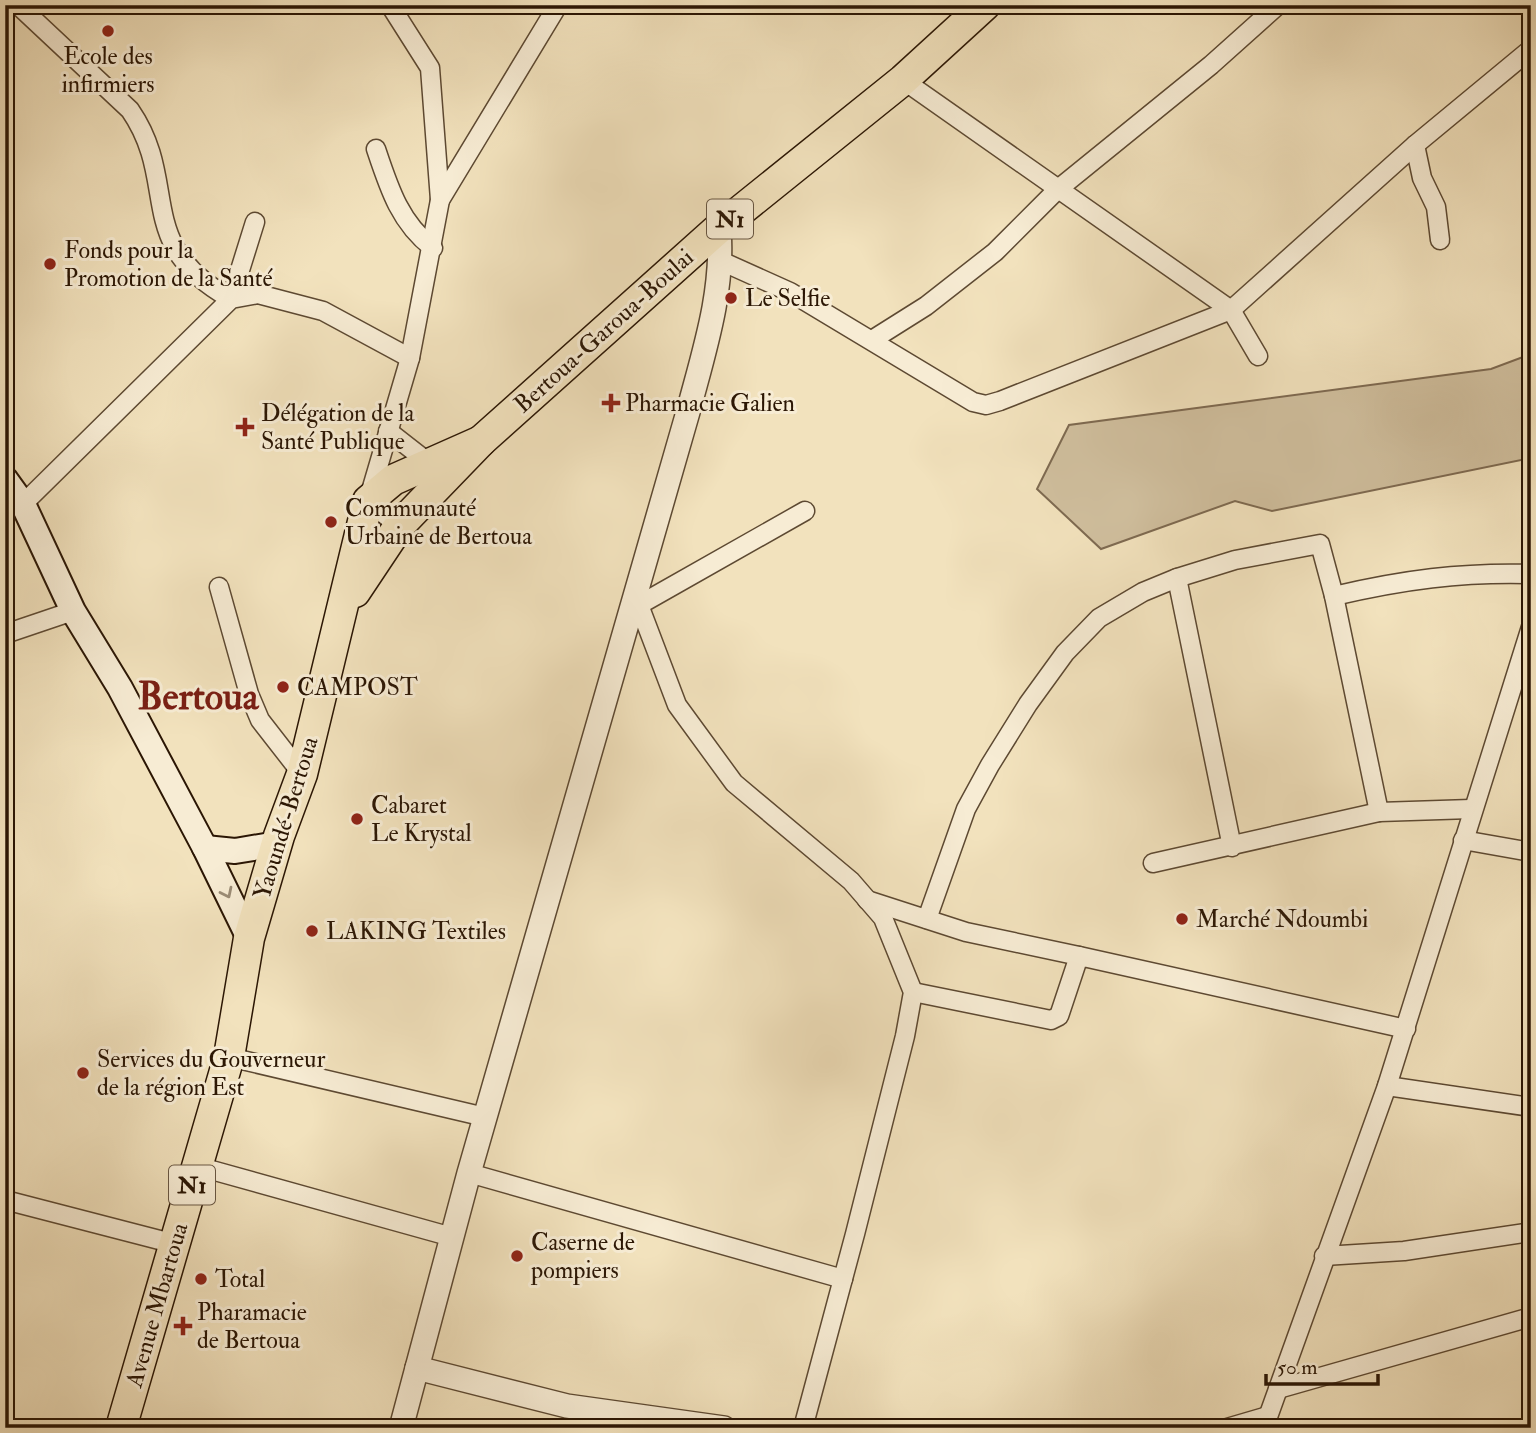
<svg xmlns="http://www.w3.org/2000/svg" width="1536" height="1433" font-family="'IM FELL Double Pica',serif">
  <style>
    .green { fill: #d0bf9e; stroke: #7e6a51; stroke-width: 2 }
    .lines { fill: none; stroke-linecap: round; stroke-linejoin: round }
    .minor-casing { stroke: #5d4932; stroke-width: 21 }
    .tertiary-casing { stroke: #5d4932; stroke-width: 26 }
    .secondary-casing { stroke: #2b1604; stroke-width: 28 }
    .trunk-casing { stroke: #2b1604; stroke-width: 33 }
    .minor { stroke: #f7ecd4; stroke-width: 18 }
    .tertiary { stroke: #f7ecd4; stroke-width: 23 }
    .secondary { stroke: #f7ecd4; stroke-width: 24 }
    .trunk { stroke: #f2e2bd; stroke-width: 30 }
    .oneway { stroke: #9b8c76 }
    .poi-dot { fill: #8f2418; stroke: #f7ecd4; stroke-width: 2.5 }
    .labels { text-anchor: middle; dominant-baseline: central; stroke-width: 6; stroke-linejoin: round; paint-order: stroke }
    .shield { fill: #f7ecd4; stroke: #685642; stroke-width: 2 }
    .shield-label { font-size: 23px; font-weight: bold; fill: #2b1604 }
    .poi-label { font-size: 24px; fill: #2b1604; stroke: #f7ecd4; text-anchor: start }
    .street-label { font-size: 24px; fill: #2b1604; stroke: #f7ecd4 }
    .town-label { font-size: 38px; font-weight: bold; fill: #7a1f14; stroke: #f7ecd4 }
  </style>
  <rect width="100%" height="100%" fill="#f2e2bd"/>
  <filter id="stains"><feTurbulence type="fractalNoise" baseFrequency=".00286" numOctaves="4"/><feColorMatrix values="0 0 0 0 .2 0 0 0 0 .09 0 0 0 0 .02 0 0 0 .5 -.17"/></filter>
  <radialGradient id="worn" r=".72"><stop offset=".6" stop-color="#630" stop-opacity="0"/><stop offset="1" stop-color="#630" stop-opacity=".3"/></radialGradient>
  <!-- green -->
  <path class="green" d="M 1531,354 L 1531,458 L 1272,511 L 1235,501 L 1101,549 L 1037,489 L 1069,425 L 1491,369 Z"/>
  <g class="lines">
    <!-- minor casing -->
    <g class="minor-casing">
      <g id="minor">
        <path d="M 18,5 L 130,110 C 181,184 132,244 231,299 L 255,222"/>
        <path d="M 390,5 L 430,68 L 440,200 L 410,358 L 368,501 L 399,526"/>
        <path d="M 903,80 L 1231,310 L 1258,356"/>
        <path d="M 1415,145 L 1422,178 L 1436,207 L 1440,240"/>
        <path d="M 376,149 C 389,188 400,223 433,248"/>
        <path d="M 440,200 L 558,5"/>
        <path d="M 721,261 L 790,292 L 973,402 L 986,405 L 1000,401 L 1231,310 L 1415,145 L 1531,49"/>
        <path d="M 872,340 L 926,306 L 995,252 L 1057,190 L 1211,65 L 1278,5"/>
        <path d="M 388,431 L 429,463 L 432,469"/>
        <path d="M 23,504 L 231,299 L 258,294 L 323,311 L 410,358"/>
        <path d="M 1177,578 L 1232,847"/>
        <path d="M 219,587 L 249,694 L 260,720 L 302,774"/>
        <path d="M 1334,596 C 1402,580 1461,572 1531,574"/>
        <path d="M 639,605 L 805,511"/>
        <path d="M 632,607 L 639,605 L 677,705 L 734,783 L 851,881 L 883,918 L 913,992 L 905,1036 L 855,1234 L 803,1428"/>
        <path d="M 5,634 L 73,611"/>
        <path d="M 1463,840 L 1531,852"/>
        <path d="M 1153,863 L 1379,812"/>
        <path d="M 867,900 L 966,932 L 1079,956"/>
        <path d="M 927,919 L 966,809 L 990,765 L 1028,704 L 1065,653 L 1099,618 L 1143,592 L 1177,578 L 1235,560 L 1320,544 L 1334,596 L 1379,812 L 1471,809"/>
        <path d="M 913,992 L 1051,1020 L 1059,1016 L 1079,956 L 1406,1029"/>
        <path d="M 229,1057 L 485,1117"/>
        <path d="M 1387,1086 L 1531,1107"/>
        <path d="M 197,1166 L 452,1237"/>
        <path d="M 469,1173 L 843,1279"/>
        <path d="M 5,1200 L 175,1244"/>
        <path d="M 1324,1256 L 1404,1251 L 1531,1232"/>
        <path d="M 1278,1389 L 1531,1317"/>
        <path d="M 1227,1428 L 1268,1416"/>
        <path d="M 1264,1428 L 1387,1086 L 1531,627"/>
      </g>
    </g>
    <!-- tertiary casing -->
    <g class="tertiary-casing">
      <g id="tertiary">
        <path d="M 417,1368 L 567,1406 L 724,1428"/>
        <path d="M 401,1428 L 469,1173 L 688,412 C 704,351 724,292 719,228"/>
      </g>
    </g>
    <!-- secondary casing -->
    <g class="secondary-casing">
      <g id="secondary">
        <path d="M 5,479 L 23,504 L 73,611 L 120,688 L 205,848 L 249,938"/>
        <path d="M 205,848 L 235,851 L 277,844 L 279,836"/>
      </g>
    </g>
    <!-- trunk casing -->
    <g class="trunk-casing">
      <g id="trunk">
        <path d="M 355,592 L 399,526 L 481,441 L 719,228 L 903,80 L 985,5"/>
        <path d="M 121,1428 L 229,1057 L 249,938 L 279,836 L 302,774 L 368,501 L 393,480 L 481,441"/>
      </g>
    </g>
    <!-- minor -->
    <use href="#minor" class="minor"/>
    <!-- tertiary -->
    <use href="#tertiary" class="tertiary"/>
    <!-- secondary -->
    <use href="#secondary" class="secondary"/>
    <!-- trunk -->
    <use href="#trunk" class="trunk"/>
  </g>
  <!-- one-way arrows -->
  <defs><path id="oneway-chevron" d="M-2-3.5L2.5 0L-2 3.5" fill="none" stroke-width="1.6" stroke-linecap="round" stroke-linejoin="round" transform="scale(1.75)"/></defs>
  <use class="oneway" href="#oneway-chevron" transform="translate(227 893) rotate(64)"/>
  <!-- markers -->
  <g class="poi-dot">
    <circle cx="108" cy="31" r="7"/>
    <circle cx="50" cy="264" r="7"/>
    <circle cx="731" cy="298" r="7"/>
    <path d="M607.5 392.5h7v7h7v7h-7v7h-7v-7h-7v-7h7z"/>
    <path d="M241.5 416.5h7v7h7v7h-7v7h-7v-7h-7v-7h7z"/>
    <circle cx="331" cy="522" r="7"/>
    <circle cx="283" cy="687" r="7"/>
    <circle cx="357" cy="819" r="7"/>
    <circle cx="1182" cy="919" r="7"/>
    <circle cx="312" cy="931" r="7"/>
    <circle cx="83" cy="1073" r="7"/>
    <circle cx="517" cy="1256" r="7"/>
    <circle cx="201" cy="1279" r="7"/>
    <path d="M179.5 1315.5h7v7h7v7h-7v7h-7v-7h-7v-7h7z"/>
  </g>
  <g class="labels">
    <!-- shield labels -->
    <g class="shield">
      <rect x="707" y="199.5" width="46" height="39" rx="5"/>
      <rect x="169" y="1165.5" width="46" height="39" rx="5"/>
    </g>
    <g class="shield-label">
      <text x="730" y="219">N1</text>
      <text x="192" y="1185">N1</text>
    </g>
    <!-- poi labels -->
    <g class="poi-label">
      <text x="108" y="56" text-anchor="middle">Ecole des<tspan x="108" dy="28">infirmiers</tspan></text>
      <text x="64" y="250">Fonds pour la<tspan x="64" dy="28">Promotion de la Santé</tspan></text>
      <text x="745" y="298">Le Selfie</text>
      <text x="625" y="403">Pharmacie Galien</text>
      <text x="261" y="413">Délégation de la<tspan x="261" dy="28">Santé Publique</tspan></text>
      <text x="345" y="508">Communauté<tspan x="345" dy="28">Urbaine de Bertoua</tspan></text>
      <text x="297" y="687">CAMPOST</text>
      <text x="371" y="805">Cabaret<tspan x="371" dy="28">Le Krystal</tspan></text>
      <text x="1196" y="919">Marché Ndoumbi</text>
      <text x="326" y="931">LAKING Textiles</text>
      <text x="97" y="1059">Services du Gouverneur<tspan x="97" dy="28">de la région Est</tspan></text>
      <text x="531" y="1242">Caserne de<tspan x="531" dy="28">pompiers</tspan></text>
      <text x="215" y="1279">Total</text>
      <text x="197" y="1312">Pharamacie<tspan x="197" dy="28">de Bertoua</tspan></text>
    </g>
    <!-- street labels -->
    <g class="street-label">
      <text transform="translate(604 331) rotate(-42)">Bertoua-Garoua-Boulai</text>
      <text transform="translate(286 818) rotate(-73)">Yaoundé-Bertoua</text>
      <text transform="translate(157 1305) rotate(-74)">Avenue Mbartoua</text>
    </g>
    <!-- town labels -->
    <g class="town-label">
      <text x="198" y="697">Bertoua</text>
    </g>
  </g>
  <!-- margin -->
  <rect width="1536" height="1433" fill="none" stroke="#f2e2bd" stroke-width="28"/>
  <rect x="7" y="7" width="1522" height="1419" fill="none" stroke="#2b1604" stroke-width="3.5"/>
  <rect x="14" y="14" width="1508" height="1405" fill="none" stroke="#2b1604" stroke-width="2"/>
  <!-- scale -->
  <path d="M1266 1374v10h112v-10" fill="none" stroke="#2b1604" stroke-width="3.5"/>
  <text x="1277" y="1374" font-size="21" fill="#2b1604" stroke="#f7ecd4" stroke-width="5" paint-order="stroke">50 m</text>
  <rect width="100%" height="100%" filter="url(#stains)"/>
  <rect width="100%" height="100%" fill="url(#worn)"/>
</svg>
